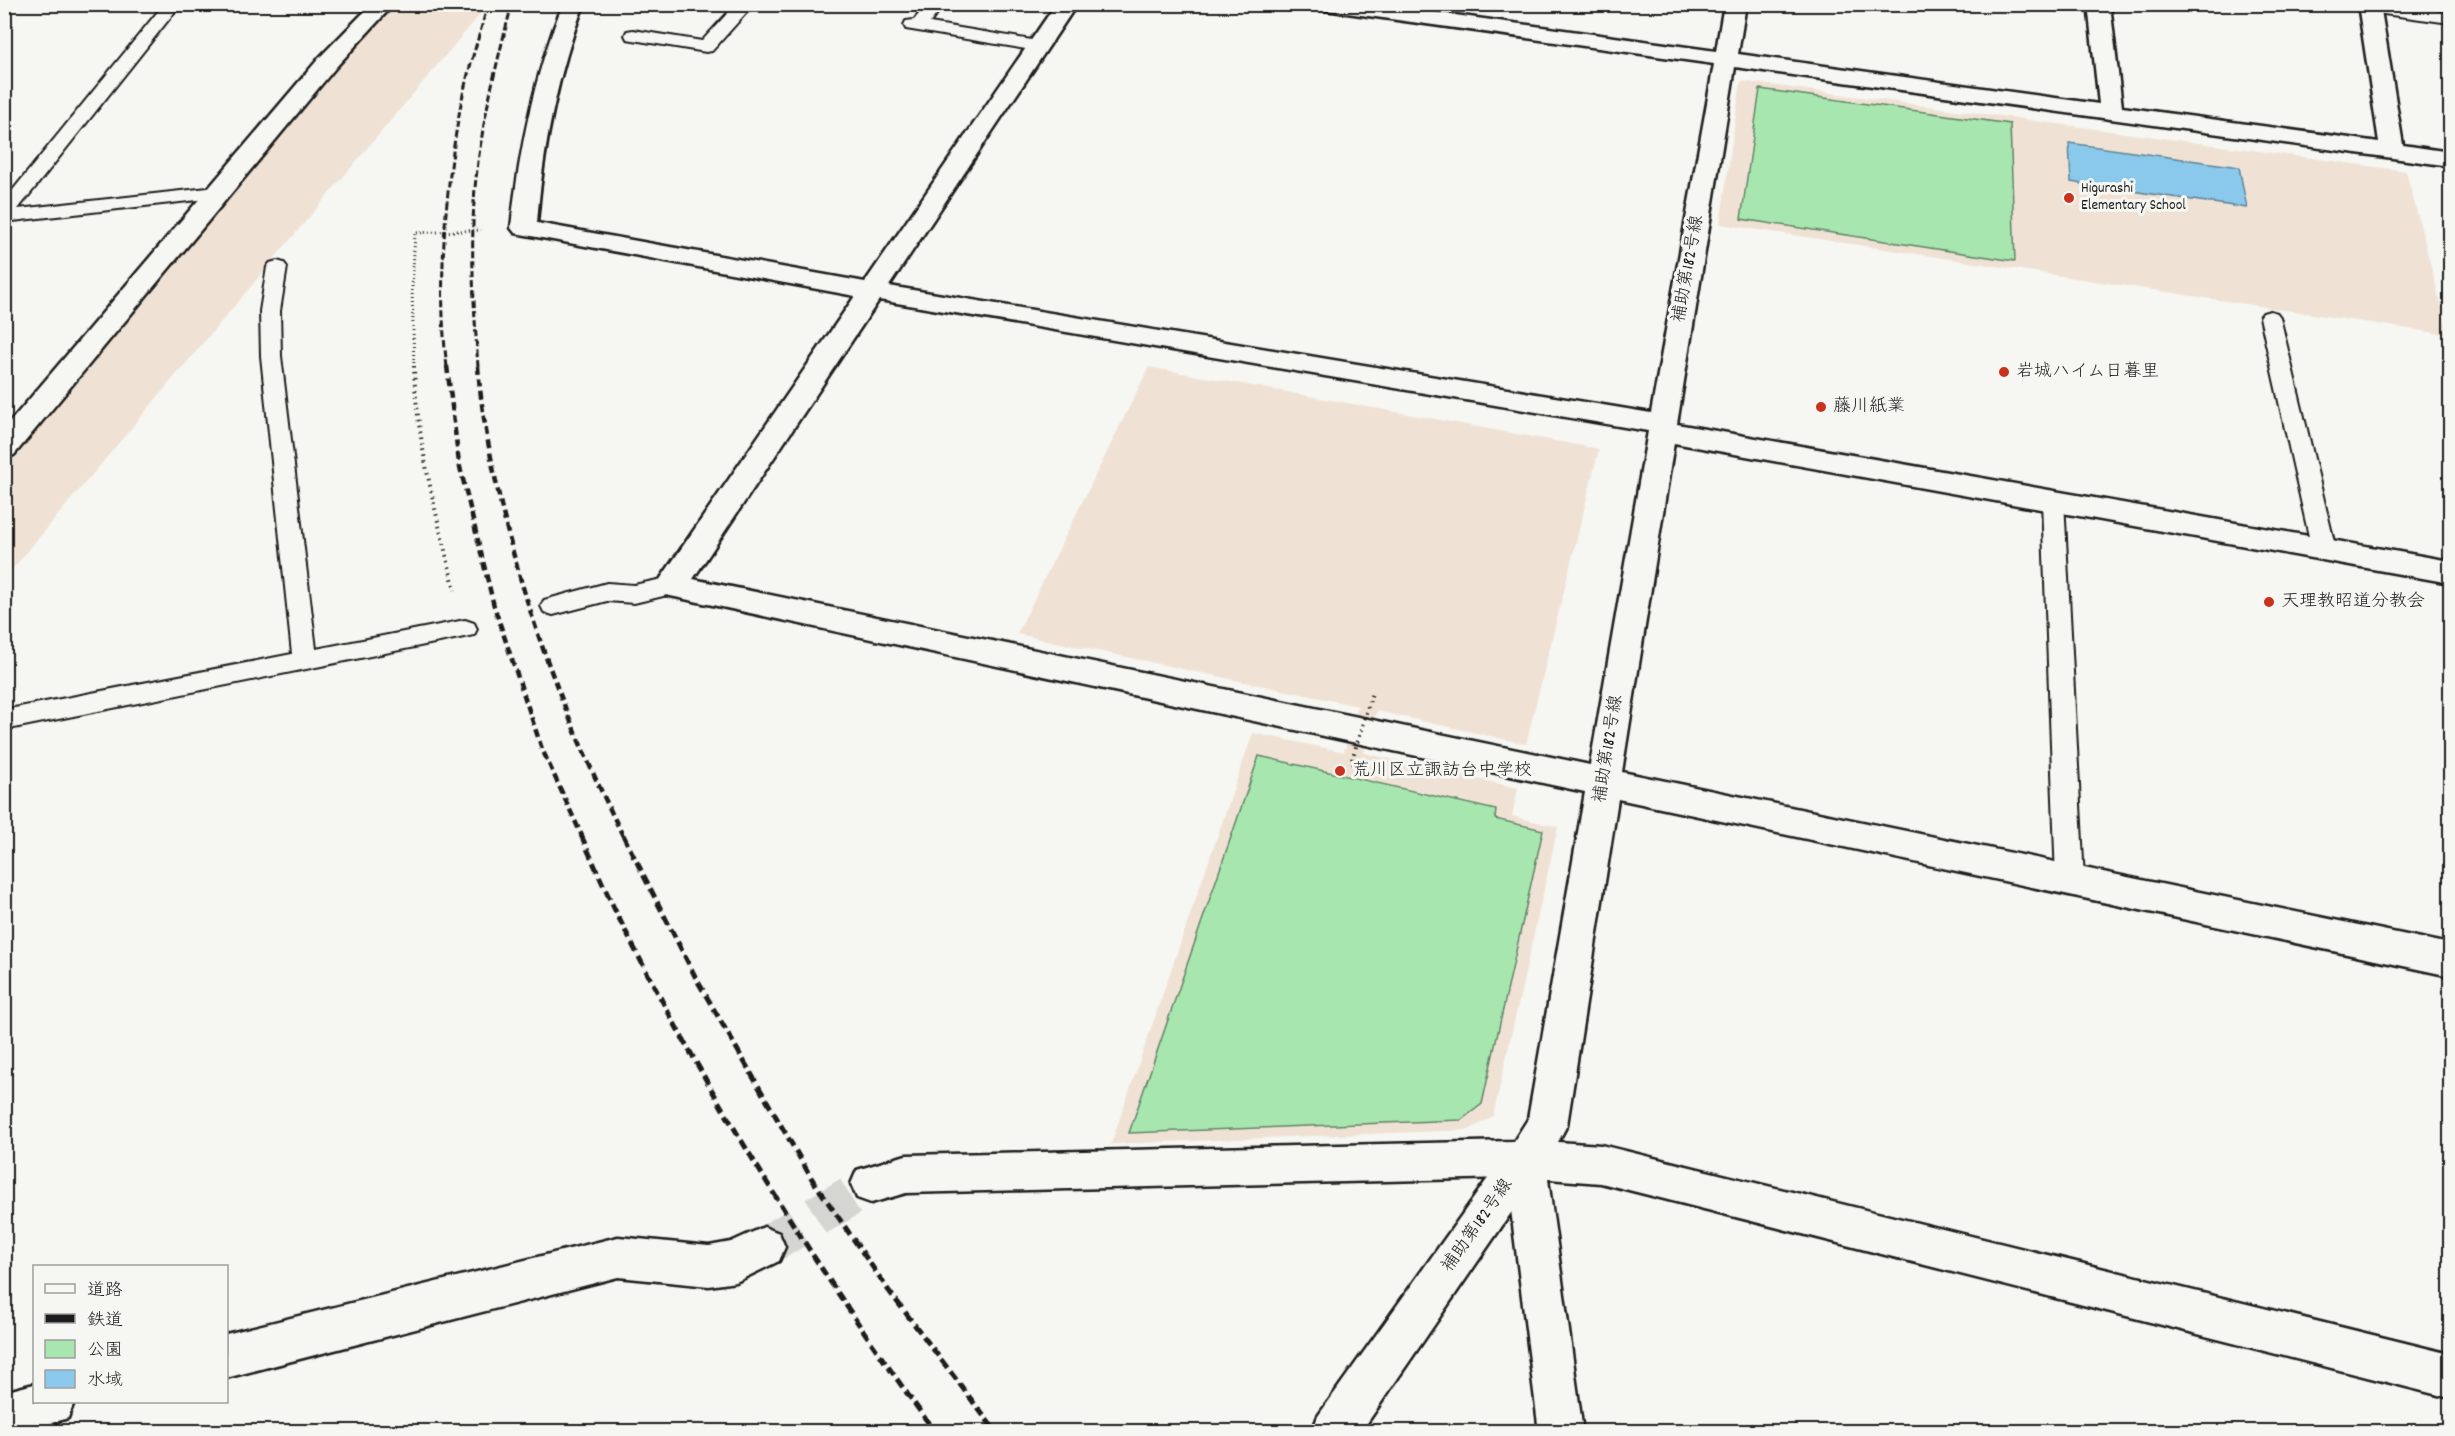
<svg xmlns="http://www.w3.org/2000/svg" width="2455" height="1436" font-family="Dekko,'Klee One',sans-serif">
  <style>
    .built { fill: #efe2d4 }
    .green { fill: #a7e7af; stroke: #628266; stroke-width: 1.5 }
    .water { fill: #8bc9ec; stroke: #5f8499; stroke-width: 1.5 }
    .lines { fill: none; stroke-linecap: round; stroke-linejoin: round }
    .street-tunnel { stroke: #d5d5d2; stroke-width: 40; stroke-dasharray: 40 20; stroke-linecap: butt }
    .lane-casing { stroke: #1c1c1c; stroke-width: 4 }
    .street-casing { stroke: #1c1c1c; stroke-width: 5 }
    .secondary-casing { stroke: #1c1c1c; stroke-width: 5 }
    .path-far1 { stroke: #1c1c1c; stroke-width: 3; stroke-dasharray: 1 3; stroke-linecap: butt }
    .path { stroke: #1c1c1c; stroke-width: 4; stroke-dasharray: 1.5 4.5; stroke-linecap: butt }
    .lane { fill: #f6f6f2; fill-rule: evenodd }
    .street { fill: #f6f6f2; fill-rule: evenodd }
    .secondary { fill: #f6f6f2; fill-rule: evenodd }
    .rail-far2 { stroke: #1c1c1c; stroke-width: 3; stroke-dasharray: 7 3; stroke-linecap: butt }
    .rail-far1 { stroke: #1c1c1c; stroke-width: 4.5; stroke-dasharray: 8 4.5; stroke-linecap: butt }
    .rail { stroke: #1c1c1c; stroke-width: 5; stroke-dasharray: 10 5; stroke-linecap: butt }
    .path-bridge { stroke: #1c1c1c; stroke-width: 4; stroke-dasharray: 1.5 4.5; stroke-linecap: butt }
    .poi-dot { fill: #c8321e; stroke: #f6f6f2; stroke-width: 2 }
    .labels { text-anchor: middle; dominant-baseline: central; stroke-width: 6; stroke-linejoin: round; paint-order: stroke }
    .far-poi-label { font-size: 15px; fill: #1c1c1c; stroke: #f6f6f2; text-anchor: start }
    .street-label { font-size: 18px; fill: #1c1c1c; stroke: #f6f6f2 }
    .poi-label { font-size: 18px; fill: #1c1c1c; stroke: #f6f6f2; text-anchor: start }
  </style>
  <rect width="100%" height="100%" fill="#f6f6f2"/>
  <filter id="ink" filterUnits="userSpaceOnUse"><feTurbulence type="fractalNoise" baseFrequency=".0167" numOctaves="2"/><feDisplacementMap in="SourceGraphic" scale="12" xChannelSelector="R" yChannelSelector="G"/><feConvolveMatrix kernelMatrix="1 2 1 2 8 2 1 2 1" color-interpolation-filters="sRGB"/></filter>
  <g filter="url(#ink)">
    <!-- built -->
    <g class="built">
      <path d="M 393,5 L 488,5 L 5,578 L 5,465 L 333,69 Z"/>
      <path d="M 1741,81 L 2406,171 L 2449,335 L 1720,224 Z"/>
      <path d="M 1149,367 L 1599,449 L 1526,744 L 1377,711 L 1364,753 L 1518,788 L 1512,816 L 1558,827 L 1493,1116 L 1469,1130 L 1111,1144 L 1253,733 L 1344,752 L 1358,706 L 1017,634 Z"/>
    </g>
    <!-- green -->
    <g class="green">
      <path d="M 1760,89 L 2010,124 L 2015,261 L 1741,219 Z"/>
      <path d="M 1259,756 L 1496,810 L 1495,819 L 1543,830 L 1482,1104 L 1461,1120 L 1129,1133 Z"/>
    </g>
    <!-- water -->
    <path class="water" d="M 2069,143 L 2239,167 L 2247,208 L 2071,182 Z"/>
    <g class="lines">
      <!-- street-tunnel -->
      <path class="street-tunnel" d="M 764,1247 L 871,1184"/>
      <!-- lane casing -->
      <g class="lane-casing">
        <g id="lane">
          <path d="M 164,4 L 181,4 L 18,209 L 217,187 L 224,189 L 226,193 L 224,197 L 4,222 L 4,201 Z"/>
          <path d="M 736,4 L 754,4 L 712,51 L 706,52 L 633,40 L 627,39 L 625,35 L 627,31 L 633,30 L 702,41 Z"/>
          <path d="M 927,4 L 944,4 L 930,23 L 1044,42 L 1047,46 L 1044,50 L 1038,51 L 906,29 L 904,25 L 906,21 L 914,20 Z"/>
          <path d="M 2362,4 L 2387,4 L 2450,13 L 2450,23 L 2369,12 L 2363,11 L 2361,7 Z"/>
          <path d="M 277,261 L 284,263 L 287,267 L 280,311 L 281,356 L 316,649 L 465,620 L 474,623 L 477,629 L 474,635 L 4,730 L 4,710 L 292,654 L 261,356 L 260,311 L 267,267 L 270,263 Z"/>
          <path d="M 2270,311 L 2277,313 L 2280,317 L 2336,550 L 2332,556 L 2324,558 L 2316,556 L 2312,550 L 2260,317 L 2263,313 Z"/>
          <path d="M 2053,493 L 2061,495 L 2064,501 L 2084,880 L 2080,888 L 2070,891 L 2060,888 L 2056,880 L 2042,501 L 2045,495 Z"/>
          <path d="M 672,577 L 680,580 L 684,586 L 680,592 L 634,603 L 607,601 L 553,615 L 544,612 L 541,606 L 544,600 L 607,583 L 634,585 Z"/>
        </g>
      </g>
      <!-- street casing -->
      <g class="street-casing">
        <g id="street">
          <path d="M 372,4 L 394,4 L 336,67 L 14,455 L 4,457 L 4,429 L 320,57 Z"/>
          <path d="M 563,4 L 584,4 C 557,75 543,148 537,223 L 865,282 L 1056,4 L 1077,4 L 889,286 L 1651,413 L 1714,64 L 1325,10 L 1317,9 L 1315,4 L 1375,4 L 1716,51 L 1724,4 L 1746,4 L 1738,54 L 2099,104 L 2088,4 L 2110,4 L 2122,107 L 2379,142 L 2358,4 L 2380,4 L 2403,145 L 2450,152 L 2450,166 L 1735,67 L 1677,424 L 2450,561 L 2450,583 L 1674,443 L 1622,772 L 2450,944 L 2450,976 L 1618,799 L 1567,1125 L 1558,1142 L 1601,1145 L 2450,1354 L 2450,1398 L 1601,1183 L 1548,1179 L 1583,1432 L 1539,1432 L 1507,1178 L 906,1193 L 871,1203 L 857,1198 L 851,1184 L 857,1170 L 906,1155 L 1514,1141 L 1528,1119 L 1585,792 L 661,594 L 657,586 L 661,578 L 855,296 L 515,233 L 511,228 C 519,151 534,76 563,4 ZM 879,300 L 1648,431 L 1590,765 L 693,579 Z"/>
          <path d="M 764,1227 L 779,1233 L 785,1247 L 779,1261 L 736,1282 L 709,1286 L 618,1277 L 226,1378 L 226,1334 L 618,1237 L 709,1246 L 731,1242 Z"/>
          <path d="M 34,1384 L 34,1402 L 74,1402 L 68,1418 L 23,1432 L 4,1432 L 4,1392 Z"/>
        </g>
      </g>
      <!-- secondary casing -->
      <g class="secondary-casing">
        <path id="secondary" d="M 1525,1140 L 1539,1146 L 1545,1159 L 1539,1172 L 1361,1432 L 1312,1432 L 1318,1416 L 1511,1146 Z"/>
      </g>
      <!-- path-far1 -->
      <path class="path-far1" d="M 414,367 L 412,289 L 415,233 L 481,230"/>
      <!-- path -->
      <path class="path" d="M 414,366 C 416,438 437,519 455,590"/>
      <!-- lane -->
      <use href="#lane" class="lane"/>
      <!-- street -->
      <use href="#street" class="street"/>
      <!-- secondary -->
      <use href="#secondary" class="secondary"/>
      <!-- rail-far2 -->
      <g class="rail-far2">
        <path d="M 447,367 C 437,290 445,192 459,115 C 465,78 478,41 488,4"/>
        <path d="M 478,367 C 474,308 470,248 475,188 C 481,125 496,65 512,4"/>
      </g>
      <!-- rail-far1 -->
      <g class="rail-far1">
        <path d="M 447,366 L 459,463 L 494,606 L 542,749 L 582,836"/>
        <path d="M 478,366 C 481,412 491,459 501,505 C 529,624 569,727 623,836"/>
      </g>
      <!-- rail -->
      <g class="rail">
        <path d="M 581,835 C 596,868 610,902 627,934 C 716,1108 820,1275 935,1432"/>
        <path d="M 623,835 L 697,980 L 812,1179 L 889,1291 L 996,1432"/>
      </g>
      <!-- path-bridge -->
      <path class="path-bridge" d="M 1365,766 L 1351,763 L 1372,693"/>
    </g>
  </g>
  <!-- markers -->
  <g class="poi-dot">
    <circle cx="2069" cy="198" r="6"/>
    <circle cx="2004" cy="372" r="6"/>
    <circle cx="1821" cy="407" r="6"/>
    <circle cx="2269" cy="602" r="6"/>
    <circle cx="1340" cy="771" r="6"/>
  </g>
  <g class="labels">
    <!-- far-poi labels -->
    <g class="far-poi-label">
      <text x="2081" y="189">Higurashi<tspan x="2081" dy="17">Elementary School</tspan></text>
    </g>
    <!-- street labels -->
    <g class="street-label">
      <text transform="translate(1689 269) rotate(-80)">補助第182号線</text>
      <text transform="translate(1609 749) rotate(-81)">補助第182号線</text>
      <text transform="translate(1478 1226) rotate(-55)">補助第182号線</text>
    </g>
    <!-- poi labels -->
    <g class="poi-label">
      <text x="2016" y="372">岩城ハイム日暮里</text>
      <text x="1833" y="407">藤川紙業</text>
      <text x="2281" y="602">天理教昭道分教会</text>
      <text x="1352" y="771">荒川区立諏訪台中学校</text>
    </g>
  </g>
  <!-- margin -->
  <rect width="2455" height="1436" fill="none" stroke="#f6f6f2" stroke-width="24"/>
  <rect x="12" y="12" width="2431" height="1412" fill="none" stroke="#1c1c1c" stroke-width="2" filter="url(#ink)"/>
  <!-- legend -->
  <rect x="33" y="1265" width="195" height="138" fill="#f6f6f2" stroke="#9f9f9c" stroke-width="1.5"/>
  <rect x="45" y="1284" width="30" height="9" fill="#f6f6f2" stroke="#9f9f9c" stroke-width="1.5"/>
  <text x="87" y="1295" font-size="18" fill="#1c1c1c">道路</text>
  <rect x="45" y="1314" width="30" height="9" fill="#1c1c1c" stroke="#9f9f9c" stroke-width="1.5"/>
  <text x="87" y="1325" font-size="18" fill="#1c1c1c">鉄道</text>
  <rect x="45" y="1340" width="30" height="18" fill="#a7e7af" stroke="#9f9f9c" stroke-width="1.5"/>
  <text x="87" y="1355" font-size="18" fill="#1c1c1c">公園</text>
  <rect x="45" y="1370" width="30" height="18" fill="#8bc9ec" stroke="#9f9f9c" stroke-width="1.5"/>
  <text x="87" y="1385" font-size="18" fill="#1c1c1c">水域</text>
</svg>
